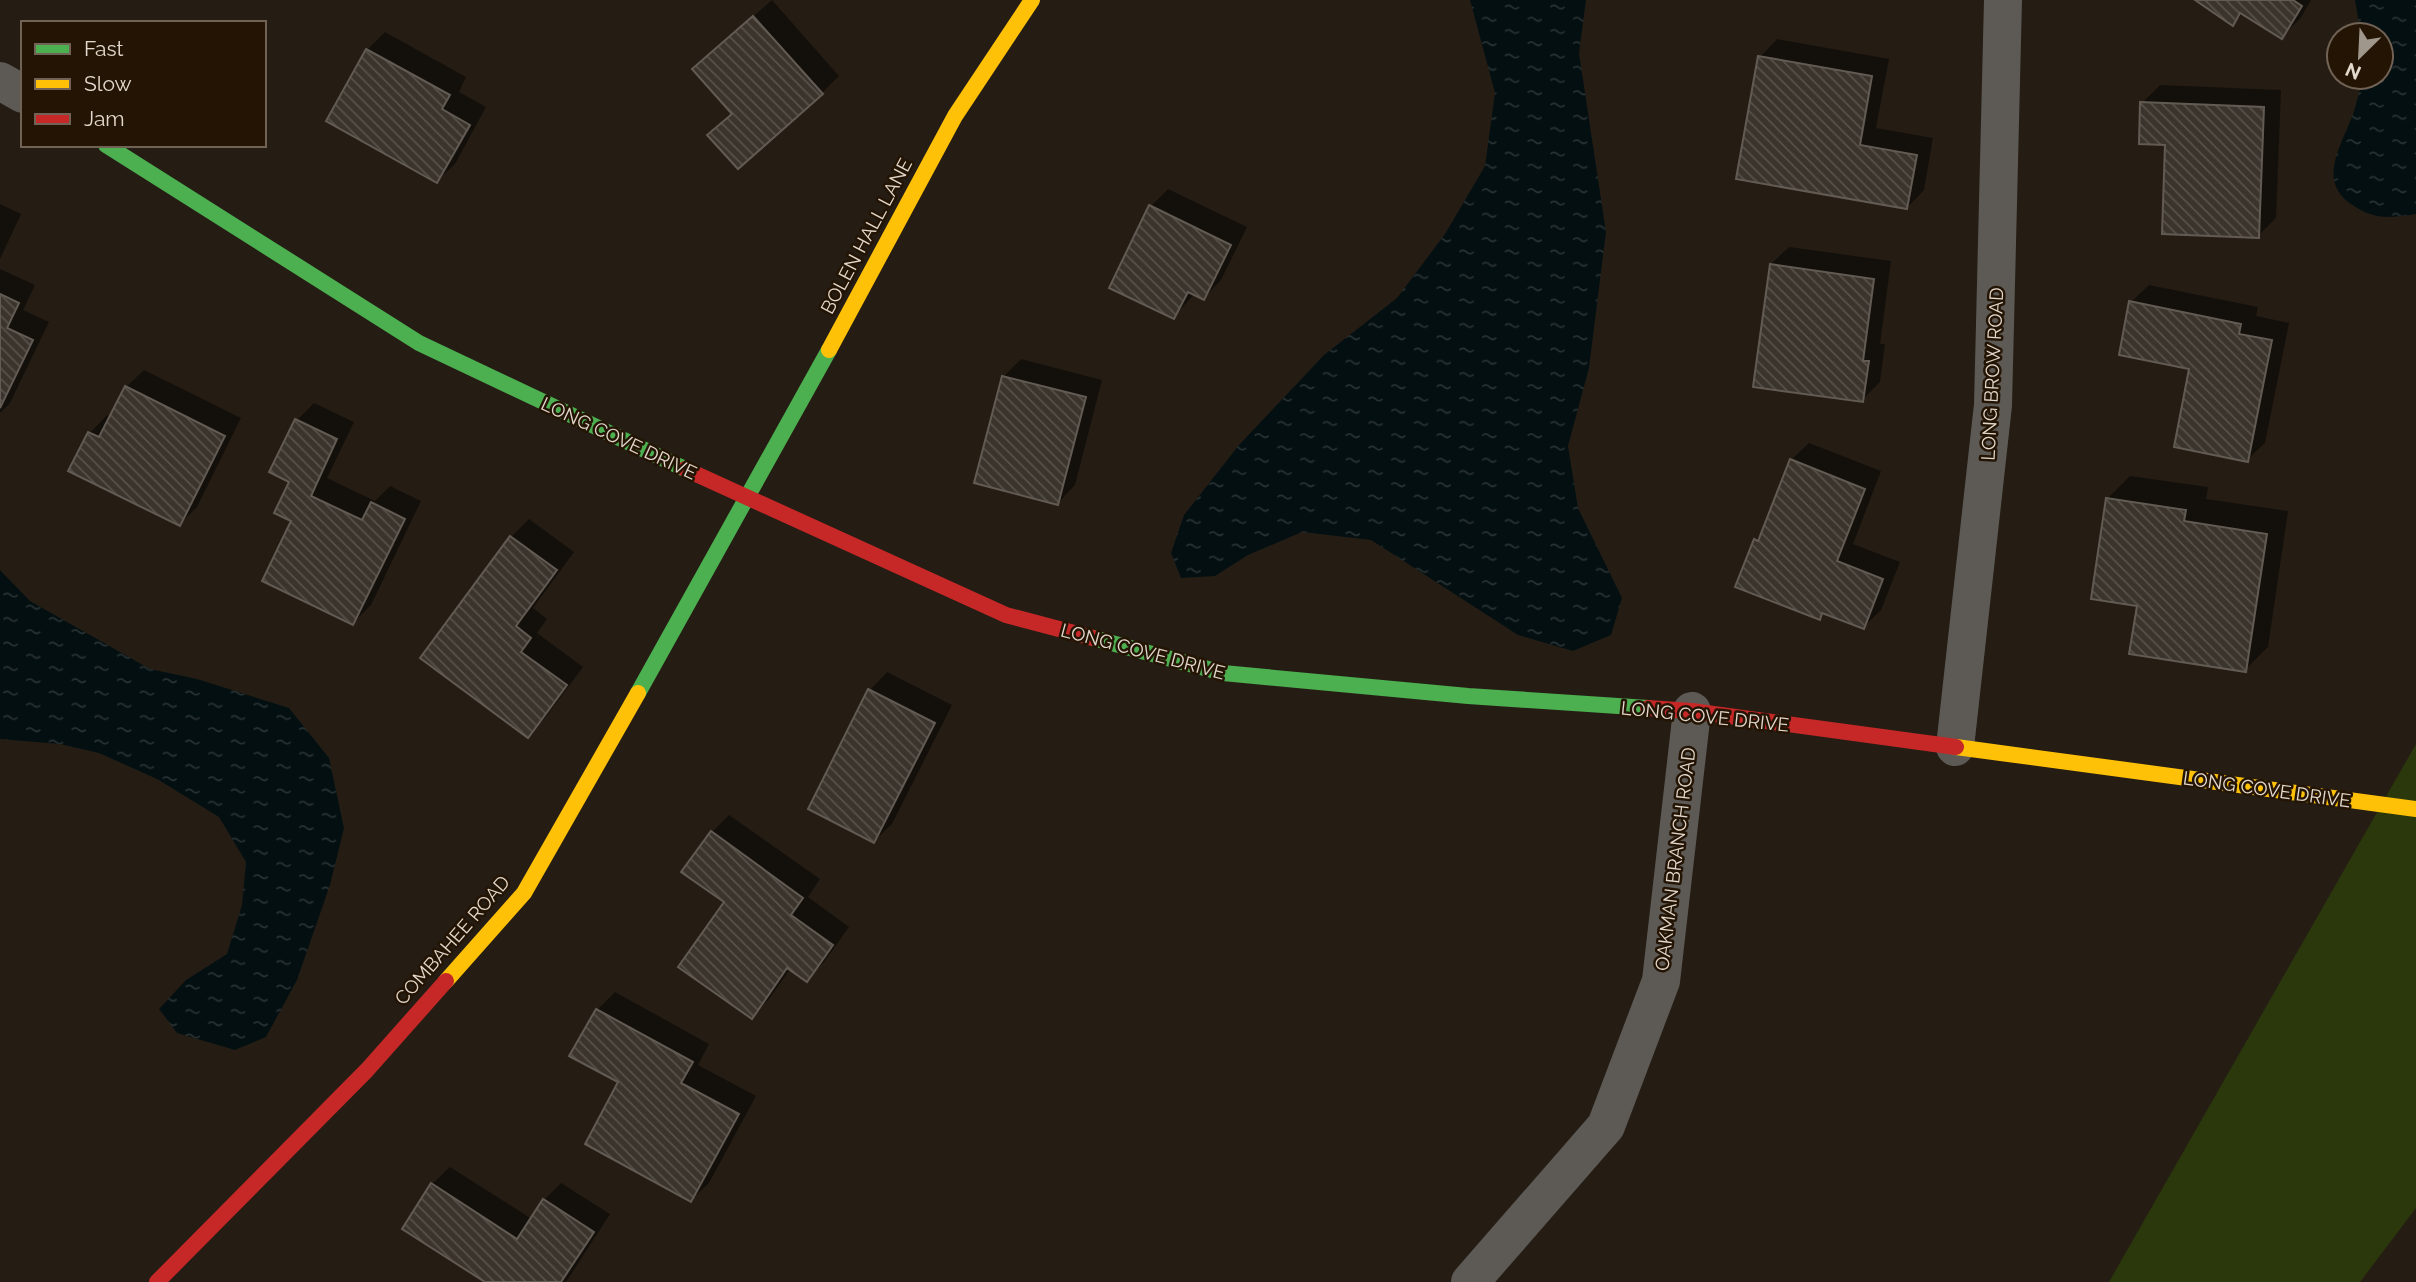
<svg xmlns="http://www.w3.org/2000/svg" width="2416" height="1282" font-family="Raleway,sans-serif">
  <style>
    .grass { fill: #2b380b }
    .water { fill: url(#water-ripples) }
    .shadow { fill: #0007 }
    .building { fill: url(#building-back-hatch); stroke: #625b53; stroke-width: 2 }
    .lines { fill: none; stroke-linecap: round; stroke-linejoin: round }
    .street { stroke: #5d5a56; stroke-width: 38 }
    .fast { stroke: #4caf50; stroke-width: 16 }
    .slow { stroke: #ffc107; stroke-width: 16 }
    .jam { stroke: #c62828; stroke-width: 16 }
    .labels { text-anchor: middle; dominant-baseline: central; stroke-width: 5; stroke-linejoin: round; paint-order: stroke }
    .street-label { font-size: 19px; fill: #e3d8cd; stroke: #231404 }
  </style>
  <defs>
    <pattern id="water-ripples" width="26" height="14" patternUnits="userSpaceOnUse" patternTransform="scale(1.75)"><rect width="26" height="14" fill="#040f12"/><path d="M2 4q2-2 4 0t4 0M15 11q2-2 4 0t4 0" fill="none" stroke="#283133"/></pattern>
    <pattern id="building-back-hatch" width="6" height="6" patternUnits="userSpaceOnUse" patternTransform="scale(1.75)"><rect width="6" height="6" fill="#3a342c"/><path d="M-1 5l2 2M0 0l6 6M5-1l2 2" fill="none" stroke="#565149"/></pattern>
  </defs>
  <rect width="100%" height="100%" fill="#251d14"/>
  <!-- grass -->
  <path class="grass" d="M 2416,744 L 2416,1208 L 2360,1282 L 2109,1282 Z"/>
  <!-- water -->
  <g class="water">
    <path d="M 1470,0 L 1586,0 L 1579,53 L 1606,232 L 1589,368 L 1568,446 L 1578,508 L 1622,598 L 1611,635 L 1573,651 L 1518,635 L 1371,540 L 1302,532 L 1248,555 L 1215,576 L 1181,578 L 1171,553 L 1184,515 L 1239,445 L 1324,355 L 1397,298 L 1445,234 L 1485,166 L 1495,93 Z"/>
    <path d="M 2355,0 L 2416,0 L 2416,214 C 2391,218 2375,220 2354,206 C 2315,182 2342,145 2353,114 C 2357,102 2360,89 2363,77 L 2381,77 L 2381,35 L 2361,35 Z"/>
    <path d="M 0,570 L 30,601 L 150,669 L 197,679 L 289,708 L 329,758 L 344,828 L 330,885 L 297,980 L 266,1037 L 235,1050 L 177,1033 L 159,1009 L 186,980 L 227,954 L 242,905 L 246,862 L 219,817 L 157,779 L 99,753 L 60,744 L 0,739 Z"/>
  </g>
  <!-- shadow -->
  <g class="shadow">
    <path d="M 772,0 L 839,76 L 822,93 L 710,135 L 733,113 L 694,69 Z"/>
    <path d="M 2197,0 L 2311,0 L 2300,19 L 2282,36 L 2243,13 L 2233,24 Z"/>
    <path d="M 385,32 L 466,77 L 459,92 L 486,107 L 455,164 L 437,181 L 367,50 Z"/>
    <path d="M 1777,39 L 1889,59 L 1876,128 L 1933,138 L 1924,190 L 1907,208 L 1760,57 Z"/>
    <path d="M 2160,85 L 2281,90 L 2276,218 L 2258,236 L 2167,143 L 2142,103 Z"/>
    <path d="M 1168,189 L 1247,227 L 1221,280 L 1204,298 L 1195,293 L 1174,317 L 1151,206 Z"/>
    <path d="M 0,204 L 21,214 L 0,259 Z"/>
    <path d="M 1789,247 L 1891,261 L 1880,344 L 1885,344 L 1880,382 L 1862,400 L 1771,264 Z"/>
    <path d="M 0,269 L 35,285 L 23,310 L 49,322 L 10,403 L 0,413 Z"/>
    <path d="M 2149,285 L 2258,307 L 2256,316 L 2289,323 L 2265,443 L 2247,460 L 2191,368 L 2131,302 Z"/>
    <path d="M 1021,359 L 1102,380 L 1075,485 L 1058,503 L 1003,377 Z"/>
    <path d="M 144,370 L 241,418 L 197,507 L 180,524 L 71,470 L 90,433 L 107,415 L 111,417 L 126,387 Z"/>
    <path d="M 314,403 L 354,422 L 327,478 L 375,501 L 390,486 L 421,501 L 371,605 L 353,623 L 293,521 L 291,482 L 297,420 Z"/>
    <path d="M 1809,443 L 1881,471 L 1853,544 L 1900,562 L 1881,610 L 1864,627 L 1825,612 L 1819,618 L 1755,540 L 1764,532 L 1791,460 Z"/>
    <path d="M 2130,476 L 2208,487 L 2206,499 L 2288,511 L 2268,647 L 2245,670 L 2139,605 L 2107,499 Z"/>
    <path d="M 529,519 L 574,552 L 533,608 L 547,619 L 537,633 L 583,667 L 545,718 L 528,735 L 422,658 L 511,537 Z"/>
    <path d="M 887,672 L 952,705 L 892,824 L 874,841 L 810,809 L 870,690 Z"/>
    <path d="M 729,815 L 820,879 L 808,897 L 849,927 L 824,962 L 807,979 L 791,968 L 769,999 L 752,1016 L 712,832 Z"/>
    <path d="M 615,992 L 709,1044 L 698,1065 L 756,1096 L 709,1183 L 691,1200 L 621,1082 L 597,1010 Z"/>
    <path d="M 450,1167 L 532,1219 L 544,1200 L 561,1183 L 610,1214 L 566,1282 L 488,1282 L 432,1184 Z"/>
  </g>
  <!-- building -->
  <g class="building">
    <path d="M 2195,0 L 2293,0 L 2302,6 L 2282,39 L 2240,13 L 2233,26 Z"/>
    <path d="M 753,16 L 823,94 L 738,169 L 707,135 L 732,114 L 692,69 Z"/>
    <path d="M 366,49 L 450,95 L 442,109 L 470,125 L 437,183 L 326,121 Z"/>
    <path d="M 1758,56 L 1872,76 L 1860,145 L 1917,155 L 1907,209 L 1736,179 Z"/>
    <path d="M 2140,102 L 2264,107 L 2259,238 L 2162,234 L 2165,145 L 2139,144 Z"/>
    <path d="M 1149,205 L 1231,245 L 1204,300 L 1188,292 L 1174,319 L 1109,288 Z"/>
    <path d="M 1770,264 L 1874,279 L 1863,361 L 1869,361 L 1863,402 L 1753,387 Z"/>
    <path d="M 0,294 L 19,303 L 7,328 L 33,340 L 0,408 Z"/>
    <path d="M 2129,301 L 2241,324 L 2239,334 L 2272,340 L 2248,462 L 2174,447 L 2189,369 L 2119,355 Z"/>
    <path d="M 1002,376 L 1086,397 L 1058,505 L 974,483 Z"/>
    <path d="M 125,386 L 225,436 L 180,526 L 68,471 L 88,432 L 99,437 Z"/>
    <path d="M 295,419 L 337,439 L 311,496 L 362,520 L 371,502 L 405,519 L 353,625 L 262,581 L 291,521 L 274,513 L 289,482 L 269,472 Z"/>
    <path d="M 1790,459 L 1865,489 L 1837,561 L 1883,579 L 1864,629 L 1822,613 L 1820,620 L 1735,587 L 1754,539 L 1758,541 Z"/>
    <path d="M 2106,498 L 2186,510 L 2184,521 L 2267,534 L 2246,672 L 2129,654 L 2137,606 L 2091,599 Z"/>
    <path d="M 510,536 L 557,570 L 516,626 L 531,638 L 521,652 L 567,685 L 528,738 L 420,658 Z"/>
    <path d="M 868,689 L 935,723 L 874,843 L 808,809 Z"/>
    <path d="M 711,831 L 803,898 L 791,915 L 833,945 L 807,982 L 787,968 L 752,1019 L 678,967 L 724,902 L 681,872 Z"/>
    <path d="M 596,1009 L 693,1062 L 681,1083 L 739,1114 L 691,1202 L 585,1144 L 618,1082 L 569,1056 Z"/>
    <path d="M 431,1183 L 517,1239 L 543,1199 L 594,1232 L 561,1282 L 485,1282 L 402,1229 Z"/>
  </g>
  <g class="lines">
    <!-- street -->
    <g class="street">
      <path d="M 0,81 L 23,94"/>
      <path d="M 1955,747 L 1993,405 L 2003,0"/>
      <path d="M 1470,1282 L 1606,1126 L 1661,981 L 1692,711"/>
    </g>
    <!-- fast -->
    <g class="fast">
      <path d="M 106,145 L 419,343 L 685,469"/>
      <path d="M 1093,638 L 1223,673 L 1468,696 L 1648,708"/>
      <path d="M 638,693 L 829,350"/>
    </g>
    <!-- slow -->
    <g class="slow">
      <path d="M 829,350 L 955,116 L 1032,0"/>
      <path d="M 1956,747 L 2416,809"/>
      <path d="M 446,981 L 524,893 L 638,693"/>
    </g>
    <!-- jam -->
    <g class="jam">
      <path d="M 685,469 L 1006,615 L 1093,638"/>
      <path d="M 1648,708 L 1692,711 L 1956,747"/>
      <path d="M 157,1282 L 367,1070 L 446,981"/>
    </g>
  </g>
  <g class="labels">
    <!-- street labels -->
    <g class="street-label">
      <text transform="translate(866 236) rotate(-62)">BOLEN HALL LANE</text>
      <text transform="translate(1992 374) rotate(-87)">LONG BROW ROAD</text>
      <text transform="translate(619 438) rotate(25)">LONG COVE DRIVE</text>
      <text transform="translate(1143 651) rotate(15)">LONG COVE DRIVE</text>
      <text transform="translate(1705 716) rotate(6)">LONG COVE DRIVE</text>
      <text transform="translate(2267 789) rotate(8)">LONG COVE DRIVE</text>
      <text transform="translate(1675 859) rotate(-83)">OAKMAN BRANCH ROAD</text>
      <text transform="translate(452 940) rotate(-49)">COMBAHEE ROAD</text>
    </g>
  </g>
  <!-- legend -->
  <rect x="21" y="21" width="245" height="126" fill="#231404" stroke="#706254" stroke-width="2"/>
  <rect x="35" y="44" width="35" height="10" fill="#4caf50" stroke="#706254" stroke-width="2"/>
  <text x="84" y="56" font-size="21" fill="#e3d8cd">Fast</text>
  <rect x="35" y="79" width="35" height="10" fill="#ffc107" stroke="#706254" stroke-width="2"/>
  <text x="84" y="91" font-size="21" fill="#e3d8cd">Slow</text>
  <rect x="35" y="114" width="35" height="10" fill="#c62828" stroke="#706254" stroke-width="2"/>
  <text x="84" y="126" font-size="21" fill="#e3d8cd">Jam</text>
  <!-- north arrow -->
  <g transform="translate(2360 56) rotate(204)"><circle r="33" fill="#231404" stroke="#706254" stroke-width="2"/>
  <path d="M0-5L12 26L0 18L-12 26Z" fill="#a0978c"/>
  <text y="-10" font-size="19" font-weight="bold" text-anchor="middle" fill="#e3d8cd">N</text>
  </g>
</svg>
